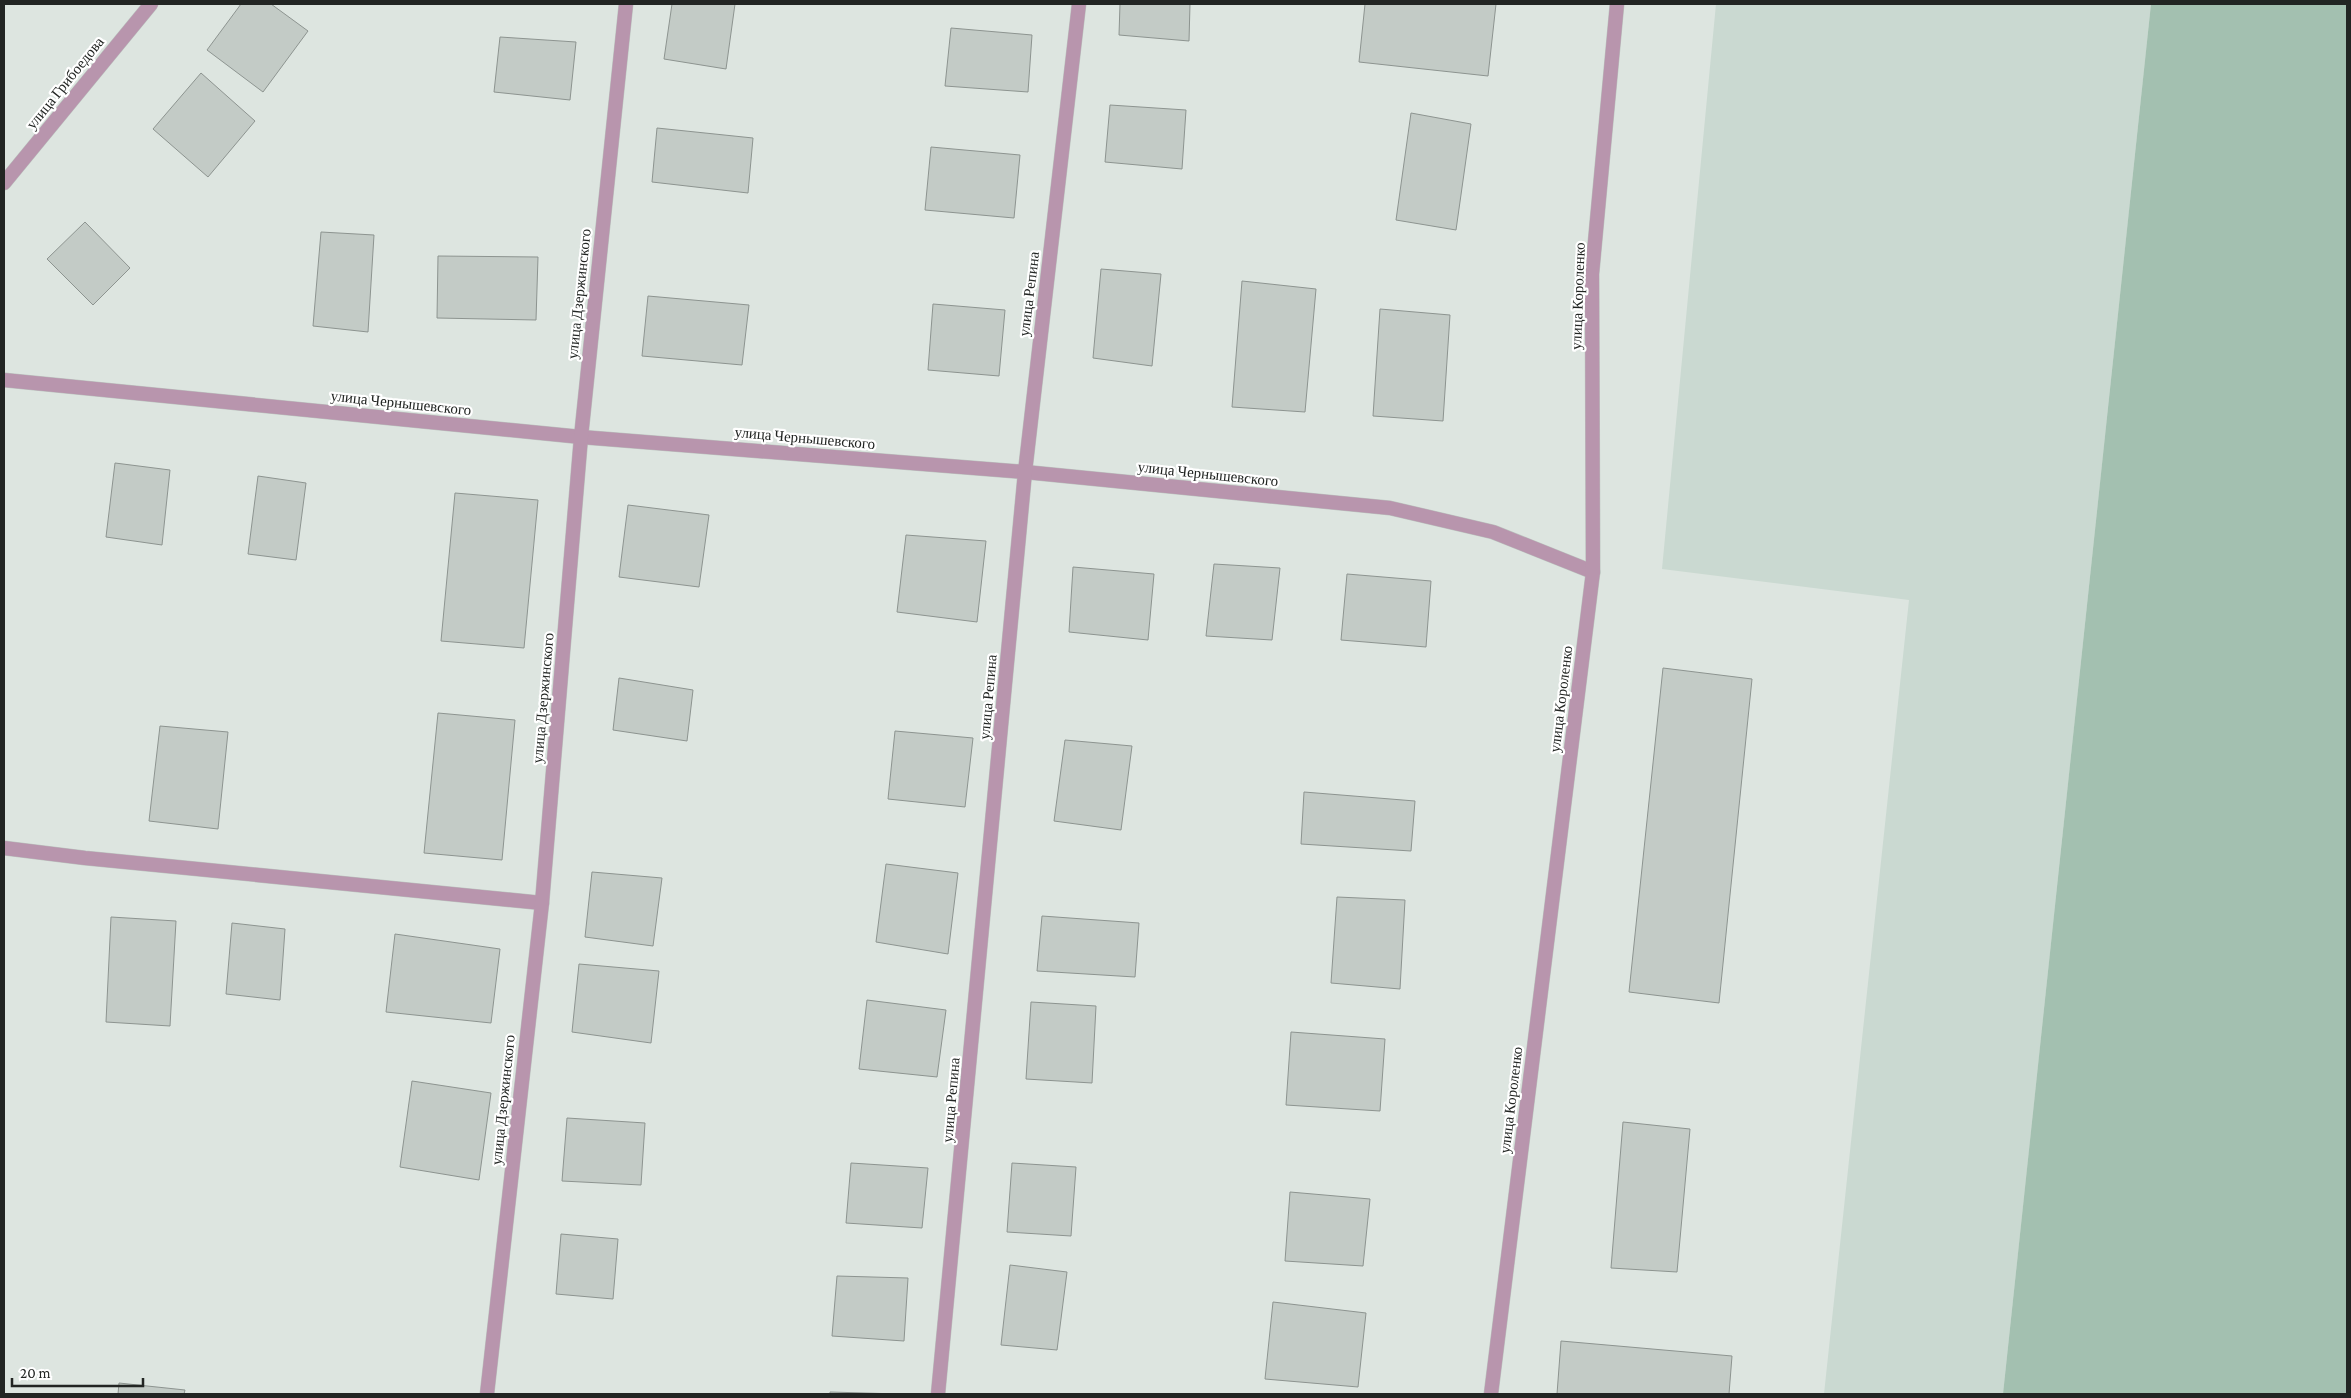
<svg xmlns="http://www.w3.org/2000/svg" width="2351" height="1398" font-family="'Crimson Pro',serif">
  <style>
    .built { fill: #cad9d1 }
    .green { fill: #a3c0b0 }
    .building { fill: #c3cbc6; stroke: #8d9490 }
    .lines { fill: none; stroke-linecap: round; stroke-linejoin: round }
    .service-casing { stroke: #bbc2be; stroke-width: 15 }
    .minor-casing { stroke: #bbc2be; stroke-width: 15 }
    .service { stroke: #b895ad; stroke-width: 14 }
    .minor { stroke: #b895ad; stroke-width: 14 }
    .labels { text-anchor: middle; dominant-baseline: central; stroke-width: 4.5; stroke-linejoin: round; paint-order: stroke }
    .street-label { font-size: 15px; fill: #222523; stroke: #fff }
  </style>
  <rect width="100%" height="100%" fill="#dde5e0"/>
  <!-- built -->
  <path class="built" d="M 1716,4 L 2151,4 L 2003,1394 L 1824,1394 L 1909,600 L 1662,569 Z"/>
  <!-- green -->
  <path class="green" d="M 2151,4 L 2347,4 L 2347,1394 L 2003,1394 Z"/>
  <!-- building -->
  <g class="building">
    <path d="M 241,4 L 271,4 L 308,31 L 263,92 L 207,50 Z"/>
    <path d="M 672,4 L 735,4 L 726,69 L 664,59 Z"/>
    <path d="M 1120,4 L 1190,4 L 1189,41 L 1119,35 Z"/>
    <path d="M 1365,4 L 1496,4 L 1488,76 L 1359,62 Z"/>
    <path d="M 951,28 L 1032,35 L 1028,92 L 945,86 Z"/>
    <path d="M 500,37 L 576,42 L 570,100 L 494,92 Z"/>
    <path d="M 201,73 L 255,121 L 208,177 L 153,129 Z"/>
    <path d="M 1110,105 L 1186,110 L 1182,169 L 1105,162 Z"/>
    <path d="M 1411,113 L 1471,124 L 1456,230 L 1396,220 Z"/>
    <path d="M 657,128 L 753,138 L 748,193 L 652,182 Z"/>
    <path d="M 931,147 L 1020,155 L 1014,218 L 925,210 Z"/>
    <path d="M 85,222 L 130,268 L 93,305 L 47,259 Z"/>
    <path d="M 321,232 L 374,235 L 368,332 L 313,326 Z"/>
    <path d="M 438,256 L 538,257 L 536,320 L 437,318 Z"/>
    <path d="M 1101,269 L 1161,274 L 1152,366 L 1093,358 Z"/>
    <path d="M 1242,281 L 1316,289 L 1305,412 L 1232,407 Z"/>
    <path d="M 648,296 L 749,305 L 742,365 L 642,356 Z"/>
    <path d="M 933,304 L 1005,310 L 999,376 L 928,370 Z"/>
    <path d="M 1380,309 L 1450,315 L 1443,421 L 1373,416 Z"/>
    <path d="M 115,463 L 170,470 L 162,545 L 106,537 Z"/>
    <path d="M 258,476 L 306,483 L 296,560 L 248,554 Z"/>
    <path d="M 455,493 L 538,500 L 524,648 L 441,641 Z"/>
    <path d="M 628,505 L 709,515 L 699,587 L 619,577 Z"/>
    <path d="M 906,535 L 986,541 L 977,622 L 897,612 Z"/>
    <path d="M 1214,564 L 1280,568 L 1272,640 L 1206,636 Z"/>
    <path d="M 1073,567 L 1154,574 L 1148,640 L 1069,632 Z"/>
    <path d="M 1347,574 L 1431,581 L 1426,647 L 1341,640 Z"/>
    <path d="M 1663,668 L 1752,679 L 1719,1003 L 1629,992 Z"/>
    <path d="M 619,678 L 693,690 L 687,741 L 613,730 Z"/>
    <path d="M 438,713 L 515,720 L 502,860 L 424,853 Z"/>
    <path d="M 160,726 L 228,732 L 218,829 L 149,821 Z"/>
    <path d="M 895,731 L 973,738 L 965,807 L 888,799 Z"/>
    <path d="M 1065,740 L 1132,746 L 1121,830 L 1054,821 Z"/>
    <path d="M 1304,792 L 1415,801 L 1411,851 L 1301,844 Z"/>
    <path d="M 886,864 L 958,873 L 948,954 L 876,942 Z"/>
    <path d="M 592,872 L 662,878 L 653,946 L 585,937 Z"/>
    <path d="M 1337,897 L 1405,900 L 1400,989 L 1331,983 Z"/>
    <path d="M 1042,916 L 1139,923 L 1135,977 L 1037,971 Z"/>
    <path d="M 111,917 L 176,921 L 170,1026 L 106,1022 Z"/>
    <path d="M 232,923 L 285,929 L 280,1000 L 226,994 Z"/>
    <path d="M 395,934 L 500,949 L 491,1023 L 386,1012 Z"/>
    <path d="M 579,964 L 659,971 L 651,1043 L 572,1032 Z"/>
    <path d="M 867,1000 L 946,1010 L 937,1077 L 859,1069 Z"/>
    <path d="M 1031,1002 L 1096,1006 L 1092,1083 L 1026,1079 Z"/>
    <path d="M 1291,1032 L 1385,1039 L 1380,1111 L 1286,1105 Z"/>
    <path d="M 412,1081 L 491,1093 L 479,1180 L 400,1167 Z"/>
    <path d="M 567,1118 L 645,1123 L 641,1185 L 562,1181 Z"/>
    <path d="M 1623,1122 L 1690,1129 L 1677,1272 L 1611,1268 Z"/>
    <path d="M 851,1163 L 928,1168 L 922,1228 L 846,1223 Z"/>
    <path d="M 1012,1163 L 1076,1167 L 1071,1236 L 1007,1232 Z"/>
    <path d="M 1290,1192 L 1370,1199 L 1363,1266 L 1285,1261 Z"/>
    <path d="M 561,1234 L 618,1239 L 613,1299 L 556,1294 Z"/>
    <path d="M 1010,1265 L 1067,1272 L 1057,1350 L 1001,1345 Z"/>
    <path d="M 837,1276 L 908,1278 L 904,1341 L 832,1336 Z"/>
    <path d="M 1273,1302 L 1366,1313 L 1358,1387 L 1265,1379 Z"/>
    <path d="M 1561,1341 L 1732,1356 L 1729,1394 L 1557,1394 Z"/>
    <path d="M 119,1383 L 185,1390 L 184,1394 L 118,1394 Z"/>
    <path d="M 830,1392 L 899,1394 L 830,1394 Z"/>
  </g>
  <g class="lines">
    <!-- service casing -->
    <g class="service-casing">
      <path id="service" d="M 4,848 L 85,858 L 542,903"/>
    </g>
    <!-- minor casing -->
    <g class="minor-casing">
      <g id="minor">
        <path d="M 4,183 L 151,4"/>
        <path d="M 4,380 L 581,437 L 1025,472 L 1390,508 L 1493,532 L 1593,572"/>
        <path d="M 487,1394 L 542,903 L 581,437 L 626,4"/>
        <path d="M 938,1394 L 1025,472 L 1079,4"/>
        <path d="M 1491,1394 L 1593,572 L 1592,274 L 1617,4"/>
      </g>
    </g>
    <!-- service -->
    <use href="#service" class="service"/>
    <!-- minor -->
    <use href="#minor" class="minor"/>
  </g>
  <g class="labels">
    <!-- street labels -->
    <g class="street-label">
      <text transform="translate(65 83) rotate(-51)">улица Грибоедова</text>
      <text transform="translate(579 294) rotate(-84)">улица Дзержинского</text>
      <text transform="translate(1029 294) rotate(-83)">улица Репина</text>
      <text transform="translate(1578 296) rotate(-88)">улица Короленко</text>
      <text transform="translate(401 403) rotate(6)">улица Чернышевского</text>
      <text transform="translate(805 438) rotate(5)">улица Чернышевского</text>
      <text transform="translate(1208 474) rotate(6)">улица Чернышевского</text>
      <text transform="translate(988 697) rotate(-85)">улица Репина</text>
      <text transform="translate(543 698) rotate(-85)">улица Дзержинского</text>
      <text transform="translate(1561 699) rotate(-83)">улица Короленко</text>
      <text transform="translate(503 1100) rotate(-84)">улица Дзержинского</text>
      <text transform="translate(951 1100) rotate(-85)">улица Репина</text>
      <text transform="translate(1511 1100) rotate(-83)">улица Короленко</text>
    </g>
  </g>
  <!-- border -->
  <rect width="2351" height="1398" fill="none" stroke="#222523" stroke-width="10"/>
  <!-- scale -->
  <path d="M12 1378v8h131v-8" fill="none" stroke="#222523" stroke-width="2.5"/>
  <text x="20" y="1378" font-size="15" fill="#222523" stroke="#ffffff" stroke-width="4" paint-order="stroke">20 m</text>
</svg>
